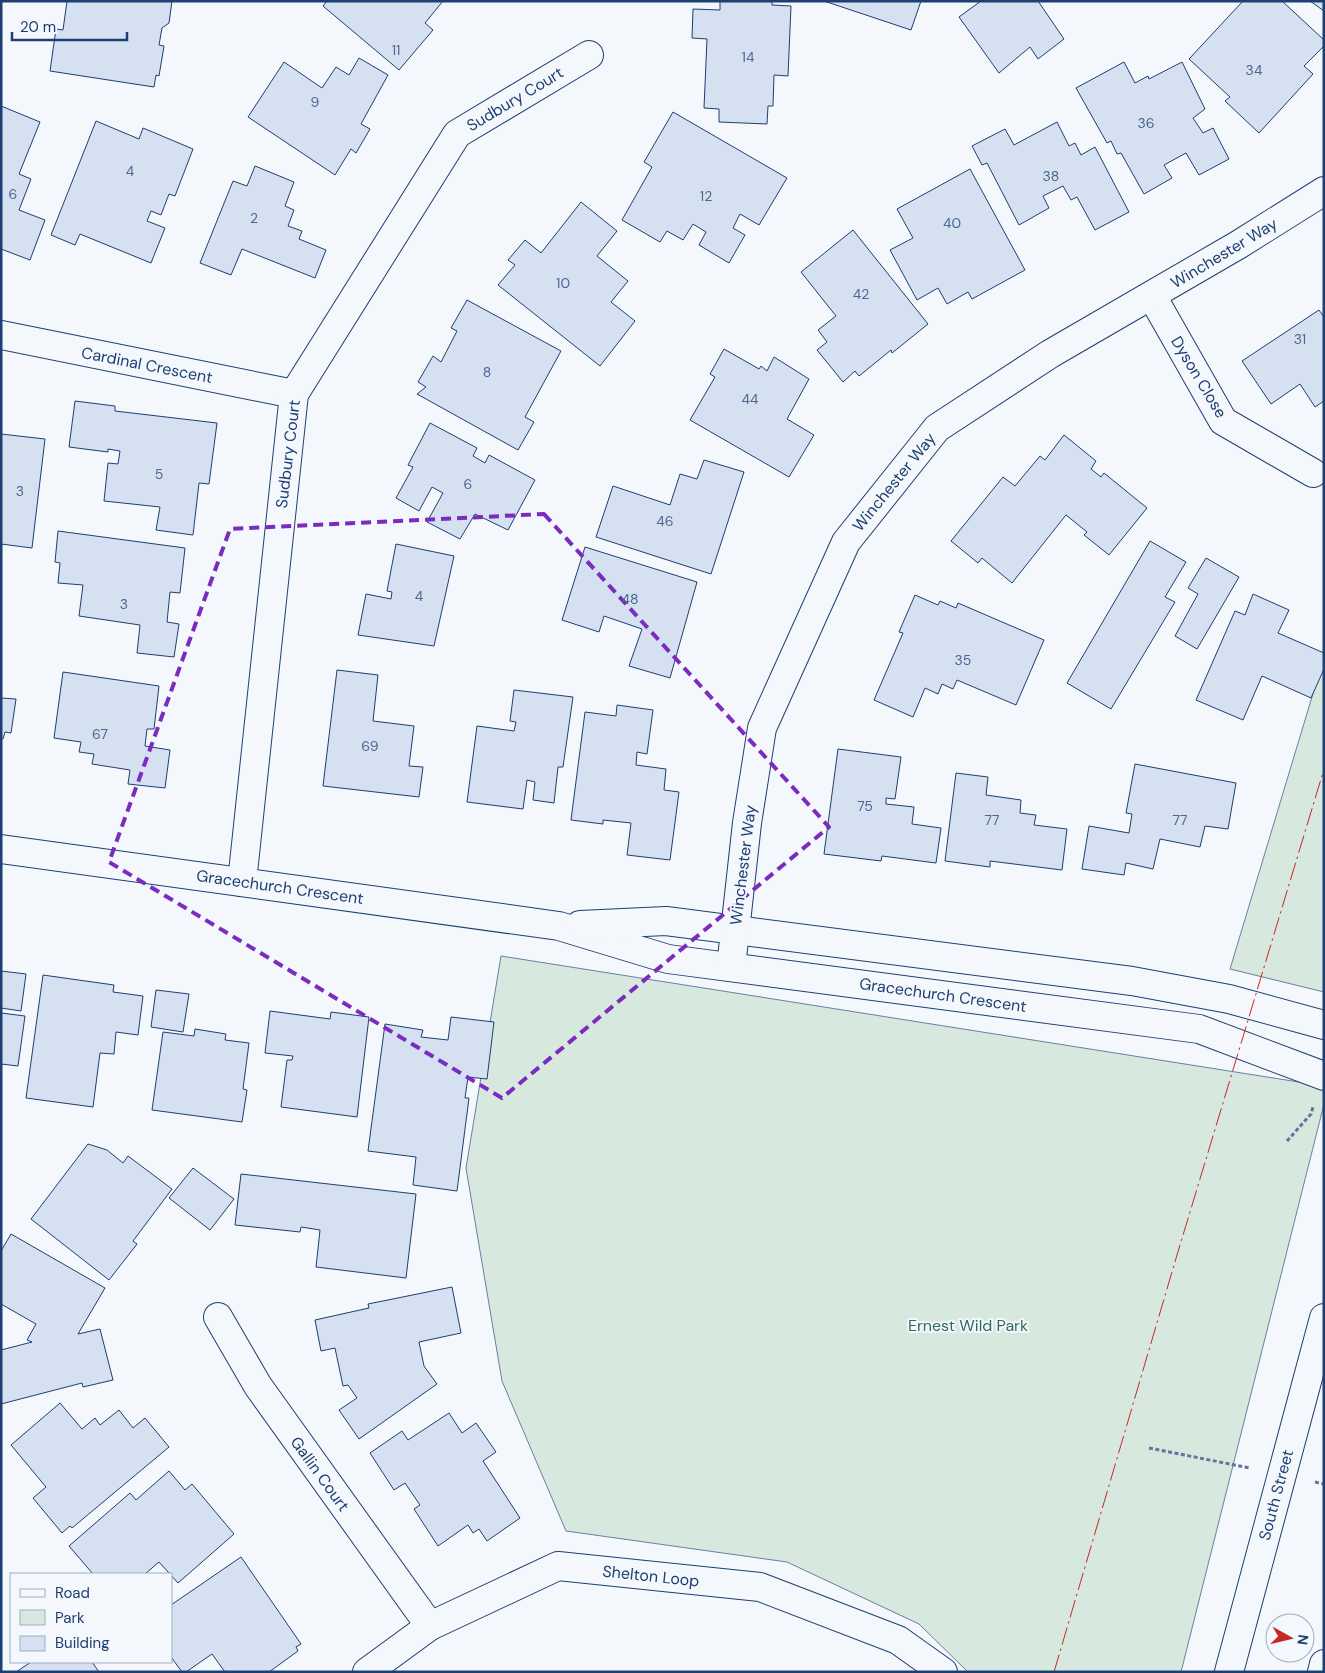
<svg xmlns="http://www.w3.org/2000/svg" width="1325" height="1673" font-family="'DM Sans',sans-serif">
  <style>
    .green { fill: #d7e8df; stroke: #687fa3 }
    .building { fill: #d5e0f0; stroke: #1d3f73 }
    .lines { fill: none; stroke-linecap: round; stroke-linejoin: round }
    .minor-casing { stroke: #1d3f73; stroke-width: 30 }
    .highway-casing { stroke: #1d3f73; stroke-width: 30 }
    .path { stroke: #5e769c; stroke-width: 3; stroke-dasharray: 4 2.5; stroke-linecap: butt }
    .minor { stroke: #f4f7fb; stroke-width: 28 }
    .highway { stroke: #f4f7fb; stroke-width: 28 }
    .power { stroke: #c62828; stroke-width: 1; stroke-dasharray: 18 4 2.5 4; stroke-linecap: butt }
    .marked { fill: none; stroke: #7b2cbf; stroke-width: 4; stroke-dasharray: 10 6; stroke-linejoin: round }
    .labels { text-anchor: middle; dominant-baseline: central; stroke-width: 4; stroke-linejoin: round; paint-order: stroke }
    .number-label { font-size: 14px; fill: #4b6792 }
    .street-label { font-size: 16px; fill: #1d3f73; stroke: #f4f7fb }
    .park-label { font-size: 16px; fill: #2c6c60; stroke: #f4f7fb }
  </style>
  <rect width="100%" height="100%" fill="#f4f7fb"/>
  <!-- green -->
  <g class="green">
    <path d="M 1324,657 L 1324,992 L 1230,969 Z"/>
    <path d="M 501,956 L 1324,1086 L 1324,1104 L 1181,1672 L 968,1672 L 919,1624 L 787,1562 L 566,1531 L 502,1381 L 466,1168 Z"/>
  </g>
  <!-- building -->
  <g class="building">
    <path d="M 67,1 L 172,1 L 169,23 L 162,28 L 159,45 L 164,46 L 159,76 L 156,75 L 154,87 L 50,71 L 56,29 L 63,30 Z"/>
    <path d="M 327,1 L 443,1 L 425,23 L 433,30 L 399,70 L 323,6 Z"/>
    <path d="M 720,1 L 772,1 L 772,5 L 791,6 L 788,76 L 774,75 L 773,106 L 768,106 L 767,124 L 719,122 L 719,109 L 704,108 L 707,39 L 692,38 L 693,9 L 720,10 Z"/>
    <path d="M 824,1 L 921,1 L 911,30 Z"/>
    <path d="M 981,1 L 1038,1 L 1064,39 L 1038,59 L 1030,47 L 999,73 L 959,17 Z"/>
    <path d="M 1243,1 L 1282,1 L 1324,40 L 1324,46 L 1304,66 L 1313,74 L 1259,133 L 1225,101 L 1230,97 L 1189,59 Z"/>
    <path d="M 1310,1 L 1324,1 L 1324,11 Z"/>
    <path d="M 359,58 L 388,75 L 361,124 L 370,129 L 356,153 L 351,149 L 335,175 L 248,117 L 284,62 L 322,88 L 336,67 L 349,75 Z"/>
    <path d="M 1124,62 L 1135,83 L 1148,76 L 1149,79 L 1182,62 L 1205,109 L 1193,118 L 1203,133 L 1213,128 L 1229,159 L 1199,175 L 1186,153 L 1164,165 L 1172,178 L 1144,194 L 1121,153 L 1117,154 L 1111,141 L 1107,143 L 1076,88 Z"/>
    <path d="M 1,106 L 40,122 L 19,174 L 31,179 L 19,210 L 45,220 L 30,260 L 1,249 Z"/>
    <path d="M 673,112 L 787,178 L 759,225 L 740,214 L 733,228 L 745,235 L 729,263 L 699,245 L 706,232 L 693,224 L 683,240 L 667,231 L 660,242 L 622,220 L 652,167 L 644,162 Z"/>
    <path d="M 96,121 L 139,139 L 143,128 L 193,149 L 175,196 L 169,194 L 161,215 L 151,211 L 147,221 L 165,228 L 151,263 L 80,234 L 75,245 L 51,235 Z"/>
    <path d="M 1057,122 L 1069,146 L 1075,143 L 1081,155 L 1095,147 L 1129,212 L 1095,230 L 1077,197 L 1071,200 L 1063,186 L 1043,196 L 1049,208 L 1019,225 L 987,163 L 982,165 L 972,146 L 1005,129 L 1014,145 Z"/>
    <path d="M 255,166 L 294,182 L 285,206 L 294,210 L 288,226 L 302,231 L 299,239 L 326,250 L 315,278 L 242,249 L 231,275 L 200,263 L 233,181 L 247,186 Z"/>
    <path d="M 970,169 L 1025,270 L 972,299 L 968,292 L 947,304 L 938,288 L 917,300 L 890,250 L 913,238 L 897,209 Z"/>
    <path d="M 581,202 L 617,231 L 597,256 L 628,281 L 611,302 L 635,321 L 600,366 L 498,285 L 515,265 L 508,260 L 525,240 L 541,253 Z"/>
    <path d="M 853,230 L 928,324 L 892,353 L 891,350 L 859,376 L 855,371 L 843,382 L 817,350 L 827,342 L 818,330 L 836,316 L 801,272 Z"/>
    <path d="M 467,300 L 561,351 L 525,417 L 534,422 L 518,450 L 417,394 L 426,387 L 418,382 L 433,356 L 441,362 L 457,331 L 451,328 Z"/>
    <path d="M 1319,310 L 1324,317 L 1324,401 L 1315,407 L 1300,384 L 1271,404 L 1242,361 Z"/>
    <path d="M 724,349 L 759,369 L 761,366 L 767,371 L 774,357 L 809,379 L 787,419 L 814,435 L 789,477 L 690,420 L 715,377 L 710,374 Z"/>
    <path d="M 75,401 L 115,406 L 115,411 L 217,423 L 209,484 L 199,483 L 193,535 L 156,530 L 160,507 L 104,501 L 108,463 L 118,464 L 120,451 L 108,449 L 108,452 L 69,447 Z"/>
    <path d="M 430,423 L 477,448 L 473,456 L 485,463 L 489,455 L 535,480 L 508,530 L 475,514 L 460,539 L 427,522 L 443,493 L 432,487 L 419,511 L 396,498 L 413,467 L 408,465 Z"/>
    <path d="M 1,434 L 45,439 L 32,548 L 1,544 Z"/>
    <path d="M 1064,435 L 1096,461 L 1091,469 L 1101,477 L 1104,473 L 1147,508 L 1109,555 L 1084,535 L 1087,532 L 1066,515 L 1012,583 L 982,558 L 978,563 L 951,541 L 1003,477 L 1015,486 L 1040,456 L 1045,460 Z"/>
    <path d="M 704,460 L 744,472 L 711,574 L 596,537 L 613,486 L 670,505 L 680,474 L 697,479 Z"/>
    <path d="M 58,531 L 185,548 L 180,593 L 170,592 L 167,622 L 179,624 L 174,657 L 137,653 L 140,625 L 79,616 L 83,585 L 58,583 L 60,563 L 55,562 Z"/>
    <path d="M 1150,541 L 1186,562 L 1165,597 L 1175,602 L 1111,709 L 1067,683 Z"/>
    <path d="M 396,544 L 454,556 L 434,646 L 358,635 L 366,594 L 391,599 L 392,592 L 387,591 Z"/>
    <path d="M 585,547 L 697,582 L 670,678 L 629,666 L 642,629 L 604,616 L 599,632 L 562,620 Z"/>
    <path d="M 1206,558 L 1239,577 L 1197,649 L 1175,636 L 1198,594 L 1188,588 Z"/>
    <path d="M 1253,594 L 1289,610 L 1278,633 L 1324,653 L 1324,669 L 1311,698 L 1262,676 L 1243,720 L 1196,700 L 1235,611 L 1245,615 Z"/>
    <path d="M 915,595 L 938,605 L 940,601 L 956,608 L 958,603 L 1044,640 L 1016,705 L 957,680 L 953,689 L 942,684 L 938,694 L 925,688 L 913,717 L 874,700 L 903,633 L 899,632 Z"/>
    <path d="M 337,670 L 378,675 L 373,721 L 414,726 L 409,766 L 423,767 L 419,797 L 323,786 Z"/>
    <path d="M 63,672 L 159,686 L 154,729 L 147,729 L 145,746 L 170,750 L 165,788 L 128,784 L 130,770 L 92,764 L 94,754 L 79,752 L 81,742 L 54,738 Z"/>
    <path d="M 514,690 L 573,697 L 563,767 L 558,767 L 554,803 L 533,800 L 535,782 L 527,780 L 523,809 L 467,802 L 477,726 L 514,731 L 516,722 L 510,721 Z"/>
    <path d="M 1,698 L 16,699 L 11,733 L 5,732 L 3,739 L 1,739 Z"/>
    <path d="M 617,705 L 653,710 L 647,754 L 637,752 L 636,765 L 666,769 L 664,790 L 679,792 L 670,860 L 627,855 L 631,823 L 603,820 L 603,824 L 571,820 L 585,712 L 616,716 Z"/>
    <path d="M 838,749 L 901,757 L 895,799 L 886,798 L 886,804 L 914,807 L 912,824 L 941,828 L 936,863 L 882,856 L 881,861 L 824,854 Z"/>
    <path d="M 1135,764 L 1236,783 L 1228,829 L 1205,826 L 1200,847 L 1160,839 L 1153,869 L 1126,863 L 1124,875 L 1082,869 L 1089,826 L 1129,833 L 1132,814 L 1126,813 Z"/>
    <path d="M 956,773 L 988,777 L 986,795 L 1021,800 L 1020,813 L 1036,815 L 1034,825 L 1067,829 L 1062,870 L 990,861 L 990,867 L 945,861 Z"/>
    <path d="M 1,971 L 26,974 L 21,1011 L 1,1008 Z"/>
    <path d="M 43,975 L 114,985 L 113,992 L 143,996 L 138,1035 L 116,1032 L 114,1054 L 100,1053 L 93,1107 L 26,1098 Z"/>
    <path d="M 156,990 L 189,994 L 183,1032 L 151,1027 Z"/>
    <path d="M 270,1011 L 330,1019 L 331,1012 L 369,1017 L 357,1117 L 281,1107 L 287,1060 L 292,1060 L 293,1056 L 265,1053 Z"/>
    <path d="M 1,1013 L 25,1016 L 18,1066 L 1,1064 Z"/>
    <path d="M 451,1017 L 494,1022 L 487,1079 L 468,1077 L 465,1098 L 469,1098 L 457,1191 L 413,1185 L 416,1157 L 368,1151 L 385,1024 L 423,1030 L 421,1037 L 448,1040 Z"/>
    <path d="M 195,1029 L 226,1034 L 225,1040 L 249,1043 L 243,1089 L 247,1090 L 242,1122 L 152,1110 L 163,1032 L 194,1036 Z"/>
    <path d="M 88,1144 L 107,1150 L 123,1163 L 128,1156 L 172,1189 L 133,1241 L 137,1244 L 109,1280 L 31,1219 Z"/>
    <path d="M 193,1168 L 234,1199 L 210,1230 L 169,1198 Z"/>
    <path d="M 241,1174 L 416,1194 L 406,1278 L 316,1267 L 320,1230 L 301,1227 L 300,1232 L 235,1225 Z"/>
    <path d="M 11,1234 L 105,1288 L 78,1334 L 100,1329 L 113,1380 L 83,1387 L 82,1383 L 1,1404 L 1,1350 L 32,1342 L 27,1340 L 36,1324 L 1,1304 L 1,1251 Z"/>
    <path d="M 452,1287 L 461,1333 L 419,1342 L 424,1366 L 437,1384 L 359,1439 L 339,1410 L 357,1398 L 348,1385 L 343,1386 L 335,1348 L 321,1351 L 315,1320 L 369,1308 L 368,1304 Z"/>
    <path d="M 60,1403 L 82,1429 L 95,1418 L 100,1425 L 119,1410 L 133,1428 L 145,1418 L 169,1447 L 72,1528 L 70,1526 L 62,1533 L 33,1498 L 46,1487 L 11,1445 Z"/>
    <path d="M 449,1413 L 462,1433 L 476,1423 L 496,1452 L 483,1461 L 520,1518 L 487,1541 L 479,1529 L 473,1533 L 468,1525 L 438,1546 L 414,1509 L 420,1505 L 405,1483 L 394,1490 L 370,1453 L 402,1431 L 408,1440 Z"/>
    <path d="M 169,1471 L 185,1490 L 192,1484 L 234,1534 L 178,1583 L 159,1562 L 145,1574 L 93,1574 L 69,1546 L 130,1493 L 136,1500 Z"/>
    <path d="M 241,1557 L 301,1644 L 296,1647 L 298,1651 L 269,1672 L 225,1672 L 212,1654 L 186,1672 L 182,1672 L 171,1657 L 171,1605 Z"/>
    <path d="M 31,1662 L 92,1662 L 99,1672 L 16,1672 Z"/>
  </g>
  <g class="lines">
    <!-- minor casing -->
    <g class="minor-casing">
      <g id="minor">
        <path d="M 1152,296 L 1223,421 L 1313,473"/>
        <path d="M 1,335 L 294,394"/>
        <path d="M 1,849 L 559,926 L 668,959 L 1199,1029 L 1324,1076"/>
        <path d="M 242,882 L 294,394 L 457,134 L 589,55"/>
        <path d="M 580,925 L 666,921 L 1132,981 L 1229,999 L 1324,1025"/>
        <path d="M 731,967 L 747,823 L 762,728 L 846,542 L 937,428 L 1050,354 L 1238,245 L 1324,191"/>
        <path d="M 218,1317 L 258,1386 L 430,1626"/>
        <path d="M 367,1672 L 430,1626 L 558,1566 L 760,1587 L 898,1640 L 943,1672"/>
      </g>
    </g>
    <!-- highway casing -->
    <g class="highway-casing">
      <g id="highway">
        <path d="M 1229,1672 L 1324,1318"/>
        <path d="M 1322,1672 L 1324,1664"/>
      </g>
    </g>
    <!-- path -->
    <g class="path">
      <path d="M 1287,1141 L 1311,1114 L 1313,1107"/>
      <path d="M 1149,1448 L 1250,1468"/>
      <path d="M 1315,1482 L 1324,1484"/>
    </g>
    <!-- minor -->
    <use href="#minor" class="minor"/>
    <!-- highway -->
    <use href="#highway" class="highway"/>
    <!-- power -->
    <path class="power" d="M 1054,1672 L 1177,1255 L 1324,769"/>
  </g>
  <!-- marked area -->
  <path class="marked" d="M 544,514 L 829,827 L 502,1098 L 109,862 L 230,529 Z"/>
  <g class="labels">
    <!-- number labels -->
    <g class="number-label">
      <text x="396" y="50">11</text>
      <text x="748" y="57">14</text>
      <text x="1254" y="70">34</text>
      <text x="315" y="102">9</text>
      <text x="1146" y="123">36</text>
      <text x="130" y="171">4</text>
      <text x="1051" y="176">38</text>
      <text x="13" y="194">6</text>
      <text x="706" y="196">12</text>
      <text x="254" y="218">2</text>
      <text x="952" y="223">40</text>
      <text x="563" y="283">10</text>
      <text x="861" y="294">42</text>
      <text x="1300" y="339">31</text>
      <text x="487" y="372">8</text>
      <text x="750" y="399">44</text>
      <text x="159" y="474">5</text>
      <text x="468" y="484">6</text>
      <text x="20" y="491">3</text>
      <text x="665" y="521">46</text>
      <text x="419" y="596">4</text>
      <text x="630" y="599">48</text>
      <text x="124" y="604">3</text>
      <text x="963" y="660">35</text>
      <text x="100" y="734">67</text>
      <text x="370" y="746">69</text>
      <text x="865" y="806">75</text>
      <text x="992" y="820">77</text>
      <text x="1180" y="820">77</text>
    </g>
    <!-- street labels -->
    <g class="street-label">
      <text transform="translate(515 99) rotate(-31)">Sudbury Court</text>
      <text transform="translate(1224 253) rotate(-31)">Winchester Way</text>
      <text transform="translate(147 365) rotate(11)">Cardinal Crescent</text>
      <text transform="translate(1199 377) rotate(59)">Dyson Close</text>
      <text transform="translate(288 454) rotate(-83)">Sudbury Court</text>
      <text transform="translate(894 482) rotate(-51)">Winchester Way</text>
      <text transform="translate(743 865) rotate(-83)">Winchester Way</text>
      <text transform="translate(280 887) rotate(8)">Gracechurch Crescent</text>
      <text transform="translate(943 995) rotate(8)">Gracechurch Crescent</text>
      <text transform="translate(320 1474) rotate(54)">Gallin Court</text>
      <text transform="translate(1276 1495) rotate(-75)">South Street</text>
      <text transform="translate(651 1576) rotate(6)">Shelton Loop</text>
    </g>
    <!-- park labels -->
    <g class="park-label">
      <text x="968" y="1325">Ernest Wild Park</text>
    </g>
  </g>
  <!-- border -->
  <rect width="1325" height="1673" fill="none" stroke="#1d3f73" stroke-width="5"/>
  <!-- legend -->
  <rect x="10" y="1573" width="162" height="90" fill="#f4f7fb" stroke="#9eadc5"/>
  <rect x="20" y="1589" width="25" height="8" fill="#f4f7fb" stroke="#9eadc5"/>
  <text x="55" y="1598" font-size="15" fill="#1d3f73">Road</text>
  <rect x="20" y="1610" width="25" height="15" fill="#d7e8df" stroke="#9eadc5"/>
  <text x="55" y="1623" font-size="15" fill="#1d3f73">Park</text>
  <rect x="20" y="1636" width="25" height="15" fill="#d5e0f0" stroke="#9eadc5"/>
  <text x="55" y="1648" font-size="15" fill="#1d3f73">Building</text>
  <!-- north arrow -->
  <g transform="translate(1290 1638) rotate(98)"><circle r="24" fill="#f4f7fb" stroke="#9eadc5"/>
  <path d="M0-4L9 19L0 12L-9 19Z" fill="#c62828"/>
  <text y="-8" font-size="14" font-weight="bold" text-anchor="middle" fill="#1d3f73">N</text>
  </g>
  <!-- scale -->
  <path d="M12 32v8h115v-8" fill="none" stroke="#1d3f73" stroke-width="2.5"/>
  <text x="20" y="32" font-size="15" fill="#1d3f73" stroke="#f4f7fb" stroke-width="4" paint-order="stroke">20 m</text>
</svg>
